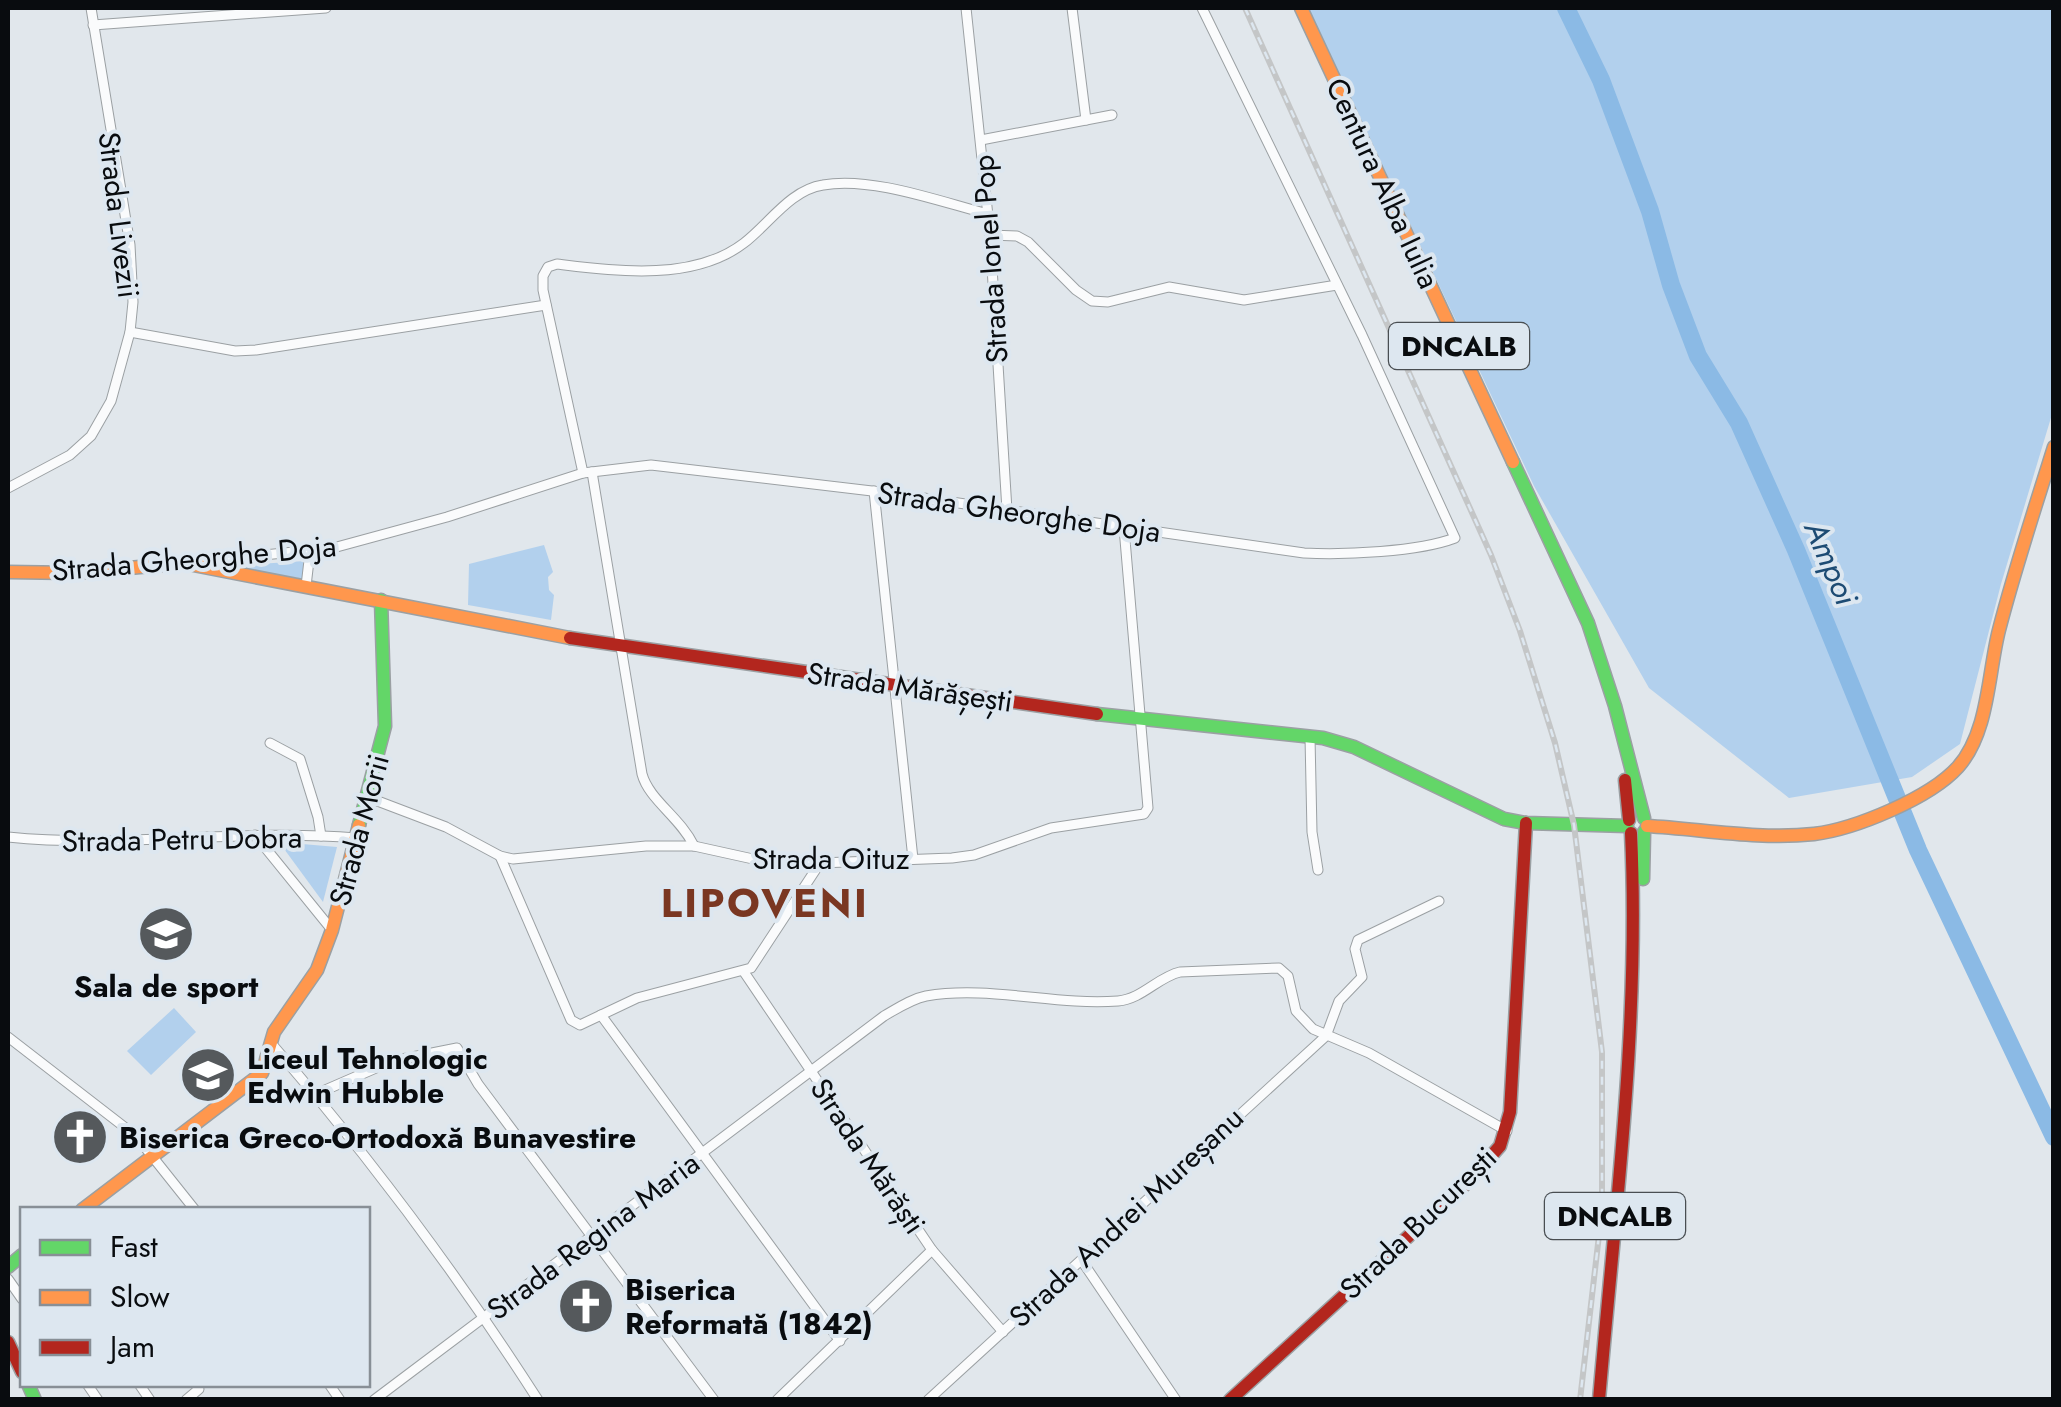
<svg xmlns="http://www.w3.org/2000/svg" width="2061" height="1407" font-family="Jost,sans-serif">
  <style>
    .green { fill: #b2d0ed }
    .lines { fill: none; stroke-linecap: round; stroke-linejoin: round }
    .river { stroke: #8bbae5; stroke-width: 18 }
    .street-casing { stroke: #9ba0a3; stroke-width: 11 }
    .fast-casing { stroke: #9ba0a3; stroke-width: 15 }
    .slow-casing { stroke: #9ba0a3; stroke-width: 15 }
    .jam-casing { stroke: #9ba0a3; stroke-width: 15 }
    .street { stroke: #fafbfc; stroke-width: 9 }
    .fast { stroke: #63d668; stroke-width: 12 }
    .slow { stroke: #ff974d; stroke-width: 12 }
    .jam { stroke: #b3261e; stroke-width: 12 }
    .rail-casing { stroke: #c4c6c7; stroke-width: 6 }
    .rail { stroke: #dde7f0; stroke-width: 2.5; stroke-dasharray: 8; stroke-linecap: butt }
    .labels { text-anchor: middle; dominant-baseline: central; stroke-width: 8; stroke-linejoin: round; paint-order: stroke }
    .shield { fill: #dde7f0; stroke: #494e52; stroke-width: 2.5 }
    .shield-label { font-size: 28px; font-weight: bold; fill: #090c0f }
    .street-label { font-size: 30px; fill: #090c0f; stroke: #dde7f0 }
    .poi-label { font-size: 30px; font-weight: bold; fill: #090c0f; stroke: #dde7f0; text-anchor: start }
    .water-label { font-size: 32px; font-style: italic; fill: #1d4b73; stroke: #dde7f0 }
    .district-label { font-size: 40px; font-weight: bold; letter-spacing: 2.5px; fill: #7a3722; stroke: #dde7f0 }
  </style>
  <rect width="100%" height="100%" fill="#e1e7ec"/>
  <!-- green -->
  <g class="green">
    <path d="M 1308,8 L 2053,8 L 2053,411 L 2001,584 L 1960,744 L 1912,777 L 1789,798 L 1649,688 L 1534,486 Z"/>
    <path d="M 544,545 L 553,572 L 548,577 L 549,590 L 554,595 L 551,620 L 468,605 L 469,564 Z"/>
    <path d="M 305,561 L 304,579 L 244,569 L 243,565 Z"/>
    <path d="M 279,842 L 337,847 L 323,902 Z"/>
    <path d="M 174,1008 L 196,1032 L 151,1075 L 127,1051 Z"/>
  </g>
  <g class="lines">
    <!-- river -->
    <path class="river" d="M 1566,8 L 1601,80 L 1650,211 L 1671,285 L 1698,356 L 1739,423 L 1796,550 L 1918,850 L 2054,1137"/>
    <!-- street casing -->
    <g class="street-casing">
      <g id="street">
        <path d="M 966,8 L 990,235 L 1007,510"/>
        <path d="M 1072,8 L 1086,120"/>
        <path d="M 93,25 L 326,8"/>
        <path d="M 981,140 L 1112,115"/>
        <path d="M 990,235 L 1017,236 L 1028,242 L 1076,290 L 1092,301 L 1108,302 L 1169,287 L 1244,300 L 1337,285"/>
        <path d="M 130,332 L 235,351 L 256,350 L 546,305"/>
        <path d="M 592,472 L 642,774 C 649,800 680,817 694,846"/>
        <path d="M 583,473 L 543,290 L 543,276 L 548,267 L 557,264 C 615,271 693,282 744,243 C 769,224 790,190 823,185 C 871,176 941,202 988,214"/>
        <path d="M 8,488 L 70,455 L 91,436 L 111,401 L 130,332 L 133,302 L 130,245 L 91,8"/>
        <path d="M 874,491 L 913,859"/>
        <path d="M 195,562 L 333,548 L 447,517 L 583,473 L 651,465 L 889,493 L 1304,553 C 1344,555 1418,552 1455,538 L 1362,335 L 1202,8"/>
        <path d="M 306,586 L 310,552"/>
        <path d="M 1310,737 L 1312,832 L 1318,870"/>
        <path d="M 270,743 L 300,759 L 318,817 L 321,836"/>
        <path d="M 367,797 L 446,827 L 500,856 L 513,859 L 646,846 L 694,846 L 762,861 L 820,863 L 952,858 L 974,855 L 1051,828 L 1144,814 L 1148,808 L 1124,528"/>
        <path d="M 255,835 L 332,930"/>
        <path d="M 8,837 C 123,849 240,828 356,838"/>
        <path d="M 500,856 L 571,1020 L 580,1025 L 637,998 L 751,968 L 820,863"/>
        <path d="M 744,972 L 932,1250 L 1003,1332"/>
        <path d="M 601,1015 L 840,1341"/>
        <path d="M 8,1037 L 136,1136 L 195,1210"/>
        <path d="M 271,1043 C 368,1155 458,1275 538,1400"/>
        <path d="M 316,1094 L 392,1061 L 457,1048 L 478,1084 L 714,1400"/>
        <path d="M 1082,1261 L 1176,1400"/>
        <path d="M 8,1279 L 22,1299"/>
        <path d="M 87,1384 L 98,1400"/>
        <path d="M 139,1384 L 150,1400"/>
        <path d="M 329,1384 L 340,1400"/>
        <path d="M 186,1400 L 199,1389 L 195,1384"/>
        <path d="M 374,1400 L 884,1016 C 898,1008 911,999 926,996 C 989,985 1055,1006 1118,1001 C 1142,999 1158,977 1180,972 L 1279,968 L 1288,976 L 1296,1011 L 1313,1029 L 1369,1053 L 1507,1131"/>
        <path d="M 777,1400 L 932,1250"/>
        <path d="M 928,1400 L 1326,1036 L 1339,1001 L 1362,977 L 1355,949 L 1358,940 L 1439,901"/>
      </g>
    </g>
    <!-- fast casing -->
    <g class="fast-casing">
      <g id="fast">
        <path d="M 1513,462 L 1588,623 L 1615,706 L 1644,818"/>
        <path d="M 1097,714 L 1323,738 L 1354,747 L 1504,819 L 1526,823 L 1627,826"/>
        <path d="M 359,825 L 385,726 L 381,600"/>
        <path d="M 1643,879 L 1644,832"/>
        <path d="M 8,1267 L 22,1255"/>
        <path d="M 28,1384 L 35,1400"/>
      </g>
    </g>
    <!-- slow casing -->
    <g class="slow-casing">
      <g id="slow">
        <path d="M 1301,8 L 1513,462"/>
        <path d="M 8,572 L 75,573 L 183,563 L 570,638"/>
        <path d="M 1647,826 C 1702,829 1759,840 1814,834 C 1855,829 1930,798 1958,767 C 1989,732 1988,673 1999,630 C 2015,568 2035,508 2054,447"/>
        <path d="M 82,1210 L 262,1073 L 274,1032 L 317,970 L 332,930 L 359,825"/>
      </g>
    </g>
    <!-- jam casing -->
    <g class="jam-casing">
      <g id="jam">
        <path d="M 570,638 L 1097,714"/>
        <path d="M 1625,780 L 1629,820"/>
        <path d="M 8,1342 L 22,1372"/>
        <path d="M 1230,1400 L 1471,1179 L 1500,1146 L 1510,1112 L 1526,823"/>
        <path d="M 1599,1400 C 1615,1212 1640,1022 1631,833"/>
      </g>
    </g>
    <!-- street -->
    <use href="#street" class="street"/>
    <!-- fast -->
    <use href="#fast" class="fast"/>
    <!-- slow -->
    <use href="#slow" class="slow"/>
    <!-- jam -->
    <use href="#jam" class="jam"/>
    <!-- rail casing -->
    <g class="rail-casing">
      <path id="rail" d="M 1245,8 L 1491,555 L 1520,631 L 1555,743 L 1574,825 L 1602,1052 L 1602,1209 L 1580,1400"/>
    </g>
    <!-- rail -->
    <use href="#rail" class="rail"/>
  </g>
  <!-- icons -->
  <defs>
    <g id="university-disc" transform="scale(2.875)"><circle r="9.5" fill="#55595c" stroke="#dde7f0"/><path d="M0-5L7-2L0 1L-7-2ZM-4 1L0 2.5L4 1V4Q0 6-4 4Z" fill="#fff"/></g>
    <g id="church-disc" transform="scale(2.875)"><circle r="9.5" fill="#55595c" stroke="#dde7f0"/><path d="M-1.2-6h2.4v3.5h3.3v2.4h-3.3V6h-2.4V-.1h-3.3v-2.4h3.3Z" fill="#fff"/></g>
  </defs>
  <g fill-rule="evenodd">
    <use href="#university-disc" x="166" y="934"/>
    <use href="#university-disc" x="208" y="1075"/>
    <use href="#church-disc" x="80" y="1137"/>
    <use href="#church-disc" x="586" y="1306"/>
  </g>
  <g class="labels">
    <!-- shield labels -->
    <g class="shield">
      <rect x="1389" y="323" width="140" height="46" rx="8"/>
      <rect x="1545" y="1193" width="140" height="46" rx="8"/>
    </g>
    <g class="shield-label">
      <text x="1459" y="346">DNCALB</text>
      <text x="1615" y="1216">DNCALB</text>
    </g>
    <!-- street labels -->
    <g class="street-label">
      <text transform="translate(1383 183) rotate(65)">Centura Alba Iulia</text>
      <text transform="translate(119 215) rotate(83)">Strada Livezii</text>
      <text transform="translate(990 259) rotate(-94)">Strada Ionel Pop</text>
      <text transform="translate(1019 512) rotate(8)">Strada Gheorghe Doja</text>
      <text transform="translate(194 558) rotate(-5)">Strada Gheorghe Doja</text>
      <text transform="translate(910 687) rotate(8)">Strada Mărășești</text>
      <text transform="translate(359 830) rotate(-75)">Strada Morii</text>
      <text transform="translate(182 839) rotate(-1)">Strada Petru Dobra</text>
      <text x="831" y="858">Strada Oituz</text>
      <text transform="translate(868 1156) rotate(56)">Strada Mărăști</text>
      <text transform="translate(1126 1217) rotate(-43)">Strada Andrei Mureșanu</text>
      <text transform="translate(1418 1223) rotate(-44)">Strada București</text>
      <text transform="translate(593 1236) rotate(-37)">Strada Regina Maria</text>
    </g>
    <!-- poi labels -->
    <g class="poi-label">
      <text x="166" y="986" text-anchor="middle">Sala de sport</text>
      <text x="247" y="1058">Liceul Tehnologic<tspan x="247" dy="34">Edwin Hubble</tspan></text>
      <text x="119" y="1137">Biserica Greco-Ortodoxă Bunavestire</text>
      <text x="625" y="1289">Biserica<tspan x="625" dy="34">Reformată (1842)</tspan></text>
    </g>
    <!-- water labels -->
    <g class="water-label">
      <text transform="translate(1831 563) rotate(67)">Ampoi</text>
    </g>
    <!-- district labels -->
    <g class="district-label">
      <text x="765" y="903">LIPOVENI</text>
    </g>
  </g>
  <!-- border -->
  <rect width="2061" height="1407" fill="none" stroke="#090c0f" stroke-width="20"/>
  <!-- legend -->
  <rect x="20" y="1207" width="350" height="180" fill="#dde7f0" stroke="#888f96" stroke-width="2.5"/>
  <rect x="40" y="1240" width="50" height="15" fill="#63d668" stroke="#888f96" stroke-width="2.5"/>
  <text x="110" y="1257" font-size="30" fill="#090c0f">Fast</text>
  <rect x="40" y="1290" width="50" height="15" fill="#ff974d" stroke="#888f96" stroke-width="2.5"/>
  <text x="110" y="1307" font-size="30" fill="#090c0f">Slow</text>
  <rect x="40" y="1340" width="50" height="15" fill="#b3261e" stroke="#888f96" stroke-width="2.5"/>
  <text x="110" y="1357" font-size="30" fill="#090c0f">Jam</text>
</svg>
